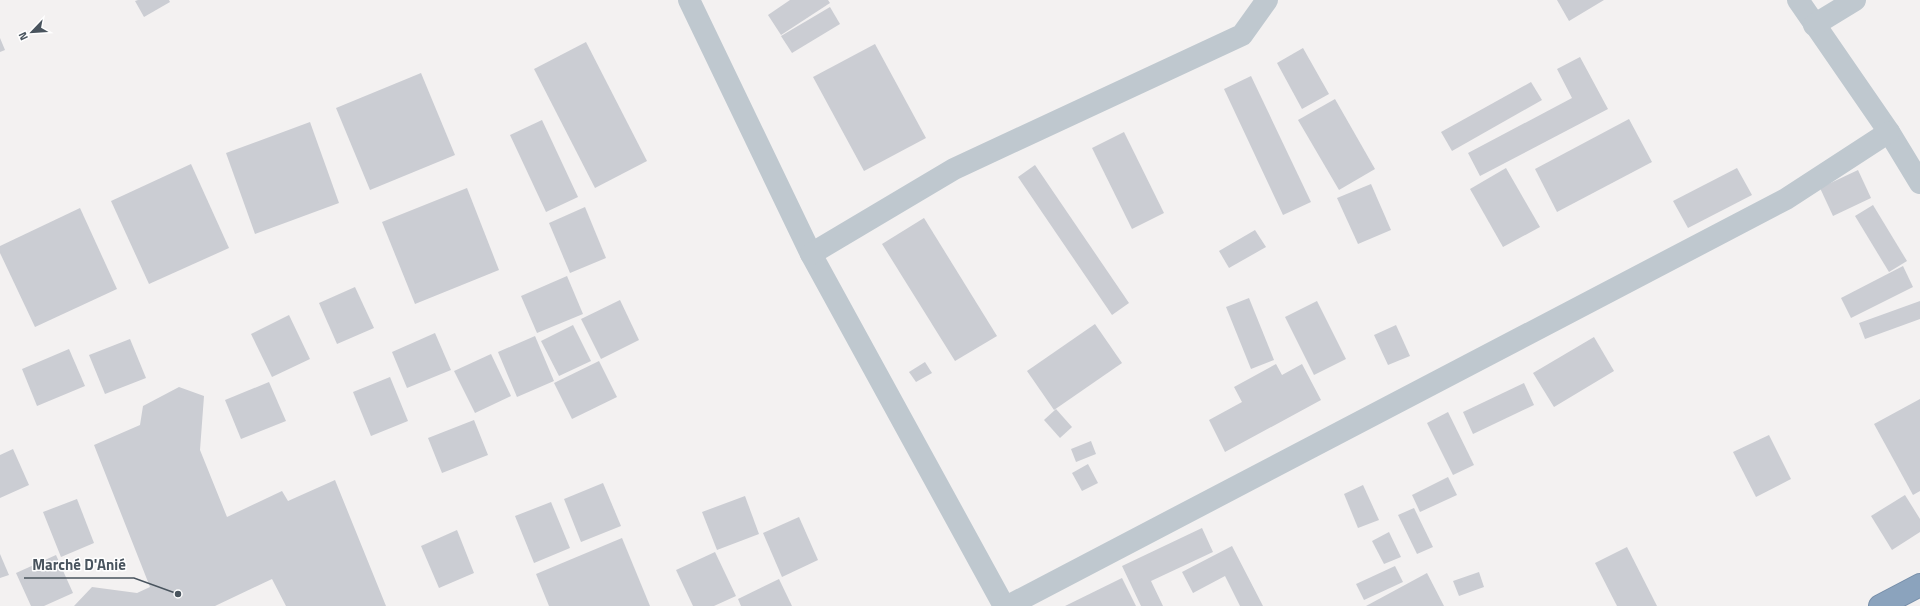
<svg xmlns="http://www.w3.org/2000/svg" width="1920" height="606" font-family="'Titillium Web',sans-serif">
  <style>
    .building { fill: #cbcdd3 }
    .lines { fill: none; stroke-linecap: round; stroke-linejoin: round }
    .highway-casing { stroke: #768ea9; stroke-width: 24 }
    .minor { stroke: #bfc8cf; stroke-width: 22 }
    .highway { stroke: #8ba3bd; stroke-width: 22 }
    .leader { fill: none; stroke: #49545e; stroke-width: 1.5 }
    .callout-dot { fill: #49545e; stroke: #fff; stroke-width: 1.5 }
    .callout-label { font-size: 15px; text-anchor: middle; font-weight: bold; fill: #49545e; stroke: #fff; stroke-width: 3; stroke-linejoin: round; paint-order: stroke }
  </style>
  <rect width="100%" height="100%" fill="#f3f1f1"/>
  <!-- building -->
  <g class="building">
    <path d="M 138,0 L 169,0 L 170,2 L 144,17 L 135,1 Z"/>
    <path d="M 790,0 L 828,0 L 830,3 L 781,35 L 768,15 Z"/>
    <path d="M 1557,0 L 1604,0 L 1569,21 Z"/>
    <path d="M 830,7 L 840,24 L 792,53 L 781,36 Z"/>
    <path d="M 0,38 L 5,50 L 0,52 Z"/>
    <path d="M 586,42 L 647,161 L 595,188 L 534,69 Z"/>
    <path d="M 875,44 L 926,138 L 864,171 L 813,77 Z"/>
    <path d="M 1303,48 L 1329,94 L 1302,109 L 1277,63 Z"/>
    <path d="M 1580,57 L 1608,109 L 1480,176 L 1468,153 L 1572,98 L 1557,69 Z"/>
    <path d="M 421,73 L 455,155 L 370,190 L 336,108 Z"/>
    <path d="M 1251,76 L 1311,202 L 1283,215 L 1224,89 Z"/>
    <path d="M 1531,82 L 1542,100 L 1452,151 L 1441,132 Z"/>
    <path d="M 1335,99 L 1375,169 L 1339,190 L 1298,120 Z"/>
    <path d="M 1629,119 L 1652,162 L 1557,212 L 1535,169 Z"/>
    <path d="M 542,120 L 578,197 L 546,212 L 510,135 Z"/>
    <path d="M 310,122 L 339,203 L 255,234 L 226,153 Z"/>
    <path d="M 1124,132 L 1164,213 L 1132,229 L 1092,148 Z"/>
    <path d="M 191,164 L 229,248 L 149,284 L 111,201 Z"/>
    <path d="M 1035,165 L 1129,303 L 1112,315 L 1018,177 Z"/>
    <path d="M 1506,168 L 1540,227 L 1503,247 L 1470,189 Z"/>
    <path d="M 1737,168 L 1752,195 L 1688,228 L 1673,201 Z"/>
    <path d="M 1858,170 L 1871,198 L 1833,216 L 1820,188 Z"/>
    <path d="M 1371,184 L 1391,230 L 1358,244 L 1337,198 Z"/>
    <path d="M 467,188 L 499,270 L 415,304 L 382,222 Z"/>
    <path d="M 1873,205 L 1907,261 L 1889,272 L 1855,216 Z"/>
    <path d="M 585,207 L 606,258 L 570,273 L 549,223 Z"/>
    <path d="M 80,208 L 117,289 L 35,327 L 0,253 L 0,246 Z"/>
    <path d="M 924,218 L 997,336 L 955,361 L 882,244 Z"/>
    <path d="M 1255,230 L 1266,247 L 1229,268 L 1219,251 Z"/>
    <path d="M 1903,266 L 1913,287 L 1851,318 L 1841,298 Z"/>
    <path d="M 567,276 L 583,314 L 537,333 L 521,296 Z"/>
    <path d="M 355,287 L 374,328 L 337,344 L 319,303 Z"/>
    <path d="M 1249,298 L 1274,360 L 1251,369 L 1226,307 Z"/>
    <path d="M 620,300 L 639,340 L 601,359 L 581,319 Z"/>
    <path d="M 1317,301 L 1346,359 L 1314,375 L 1285,317 Z"/>
    <path d="M 1920,301 L 1920,319 L 1865,339 L 1859,323 Z"/>
    <path d="M 289,315 L 310,359 L 272,377 L 251,334 Z"/>
    <path d="M 1095,324 L 1122,363 L 1054,410 L 1027,371 Z"/>
    <path d="M 573,325 L 591,361 L 559,376 L 541,341 Z"/>
    <path d="M 1396,325 L 1410,356 L 1388,365 L 1374,335 Z"/>
    <path d="M 435,333 L 451,370 L 407,388 L 392,352 Z"/>
    <path d="M 535,336 L 554,381 L 517,397 L 498,352 Z"/>
    <path d="M 1594,337 L 1614,371 L 1554,407 L 1533,373 Z"/>
    <path d="M 130,339 L 146,378 L 105,394 L 89,355 Z"/>
    <path d="M 69,349 L 85,386 L 37,406 L 22,369 Z"/>
    <path d="M 491,354 L 511,396 L 475,413 L 454,371 Z"/>
    <path d="M 599,361 L 617,397 L 572,419 L 554,383 Z"/>
    <path d="M 925,362 L 932,373 L 916,382 L 909,372 Z"/>
    <path d="M 1276,364 L 1282,375 L 1302,364 L 1321,400 L 1225,452 L 1209,420 L 1242,402 L 1234,387 Z"/>
    <path d="M 390,377 L 408,421 L 371,436 L 353,392 Z"/>
    <path d="M 269,382 L 286,421 L 241,439 L 225,400 Z"/>
    <path d="M 1524,383 L 1534,405 L 1473,434 L 1463,412 Z"/>
    <path d="M 179,387 L 204,396 L 200,450 L 227,517 L 282,491 L 288,501 L 335,480 L 386,606 L 286,606 L 272,579 L 215,606 L 74,606 L 92,587 L 137,593 L 150,587 L 94,445 L 140,425 L 143,406 Z"/>
    <path d="M 1920,399 L 1920,491 L 1913,495 L 1874,424 Z"/>
    <path d="M 1056,409 L 1072,427 L 1060,438 L 1044,420 Z"/>
    <path d="M 1448,412 L 1474,465 L 1453,475 L 1427,423 Z"/>
    <path d="M 474,420 L 488,455 L 442,473 L 428,438 Z"/>
    <path d="M 1769,435 L 1791,479 L 1756,497 L 1733,452 Z"/>
    <path d="M 1091,441 L 1096,454 L 1076,462 L 1071,449 Z"/>
    <path d="M 13,449 L 29,485 L 0,498 L 0,455 Z"/>
    <path d="M 1088,464 L 1098,483 L 1082,491 L 1072,473 Z"/>
    <path d="M 1448,477 L 1457,495 L 1420,512 L 1412,495 Z"/>
    <path d="M 603,483 L 621,526 L 581,542 L 564,499 Z"/>
    <path d="M 1363,485 L 1379,520 L 1358,528 L 1344,494 Z"/>
    <path d="M 1905,495 L 1920,519 L 1920,532 L 1892,550 L 1871,516 Z"/>
    <path d="M 745,496 L 759,534 L 717,550 L 702,512 Z"/>
    <path d="M 77,499 L 94,543 L 61,557 L 43,512 Z"/>
    <path d="M 551,502 L 570,548 L 534,563 L 515,516 Z"/>
    <path d="M 1414,508 L 1433,547 L 1417,554 L 1398,515 Z"/>
    <path d="M 799,517 L 818,560 L 782,577 L 763,533 Z"/>
    <path d="M 1202,528 L 1213,552 L 1151,581 L 1163,606 L 1141,606 L 1122,566 Z"/>
    <path d="M 457,530 L 474,573 L 439,588 L 421,546 Z"/>
    <path d="M 1389,532 L 1401,557 L 1384,564 L 1372,541 Z"/>
    <path d="M 622,538 L 650,606 L 549,606 L 536,574 Z"/>
    <path d="M 1232,546 L 1263,606 L 1240,606 L 1225,576 L 1193,593 L 1182,572 Z"/>
    <path d="M 1627,547 L 1657,606 L 1617,606 L 1595,563 Z"/>
    <path d="M 715,552 L 736,596 L 714,606 L 693,606 L 676,570 Z"/>
    <path d="M 0,554 L 9,575 L 0,578 Z"/>
    <path d="M 56,555 L 73,593 L 44,606 L 31,606 L 16,573 Z"/>
    <path d="M 1395,566 L 1403,582 L 1364,600 L 1356,584 Z"/>
    <path d="M 1479,572 L 1484,587 L 1459,596 L 1453,581 Z"/>
    <path d="M 1427,573 L 1444,606 L 1366,606 Z"/>
    <path d="M 1122,578 L 1136,606 L 1065,606 Z"/>
    <path d="M 779,579 L 792,606 L 741,606 L 738,599 Z"/>
  </g>
  <g class="lines">
    <!-- highway casing -->
    <g class="highway-casing">
      <path id="highway" d="M 1880,606 L 1920,585"/>
    </g>
    <!-- minor -->
    <g class="minor">
      <path d="M 689,0 L 811,254 L 1004,606"/>
      <path d="M 1798,0 L 1889,132 L 1920,183"/>
      <path d="M 1814,25 L 1855,0"/>
      <path d="M 811,254 L 954,169 L 1242,35 L 1267,0"/>
      <path d="M 1008,606 L 1786,199 L 1889,132"/>
    </g>
    <!-- highway -->
    <use href="#highway" class="highway"/>
  </g>
  <!-- callouts -->
  <path class="leader" d="M178 594L134 578H24"/>
  <circle class="callout-dot" cx="178" cy="594" r="4"/>
  <g class="callout-label">
    <text x="79" y="570">Marché D'Anié</text>
  </g>
  <!-- north arrow -->
  <g transform="translate(32 32) rotate(245)" stroke="#ffffff" stroke-width="3" paint-order="stroke">
  <path d="M0-3L7 15L0 10L-7 15Z" fill="#49545e"/>
  <text y="-6" font-size="11" font-weight="bold" text-anchor="middle" fill="#49545e">N</text>
  </g>
</svg>
